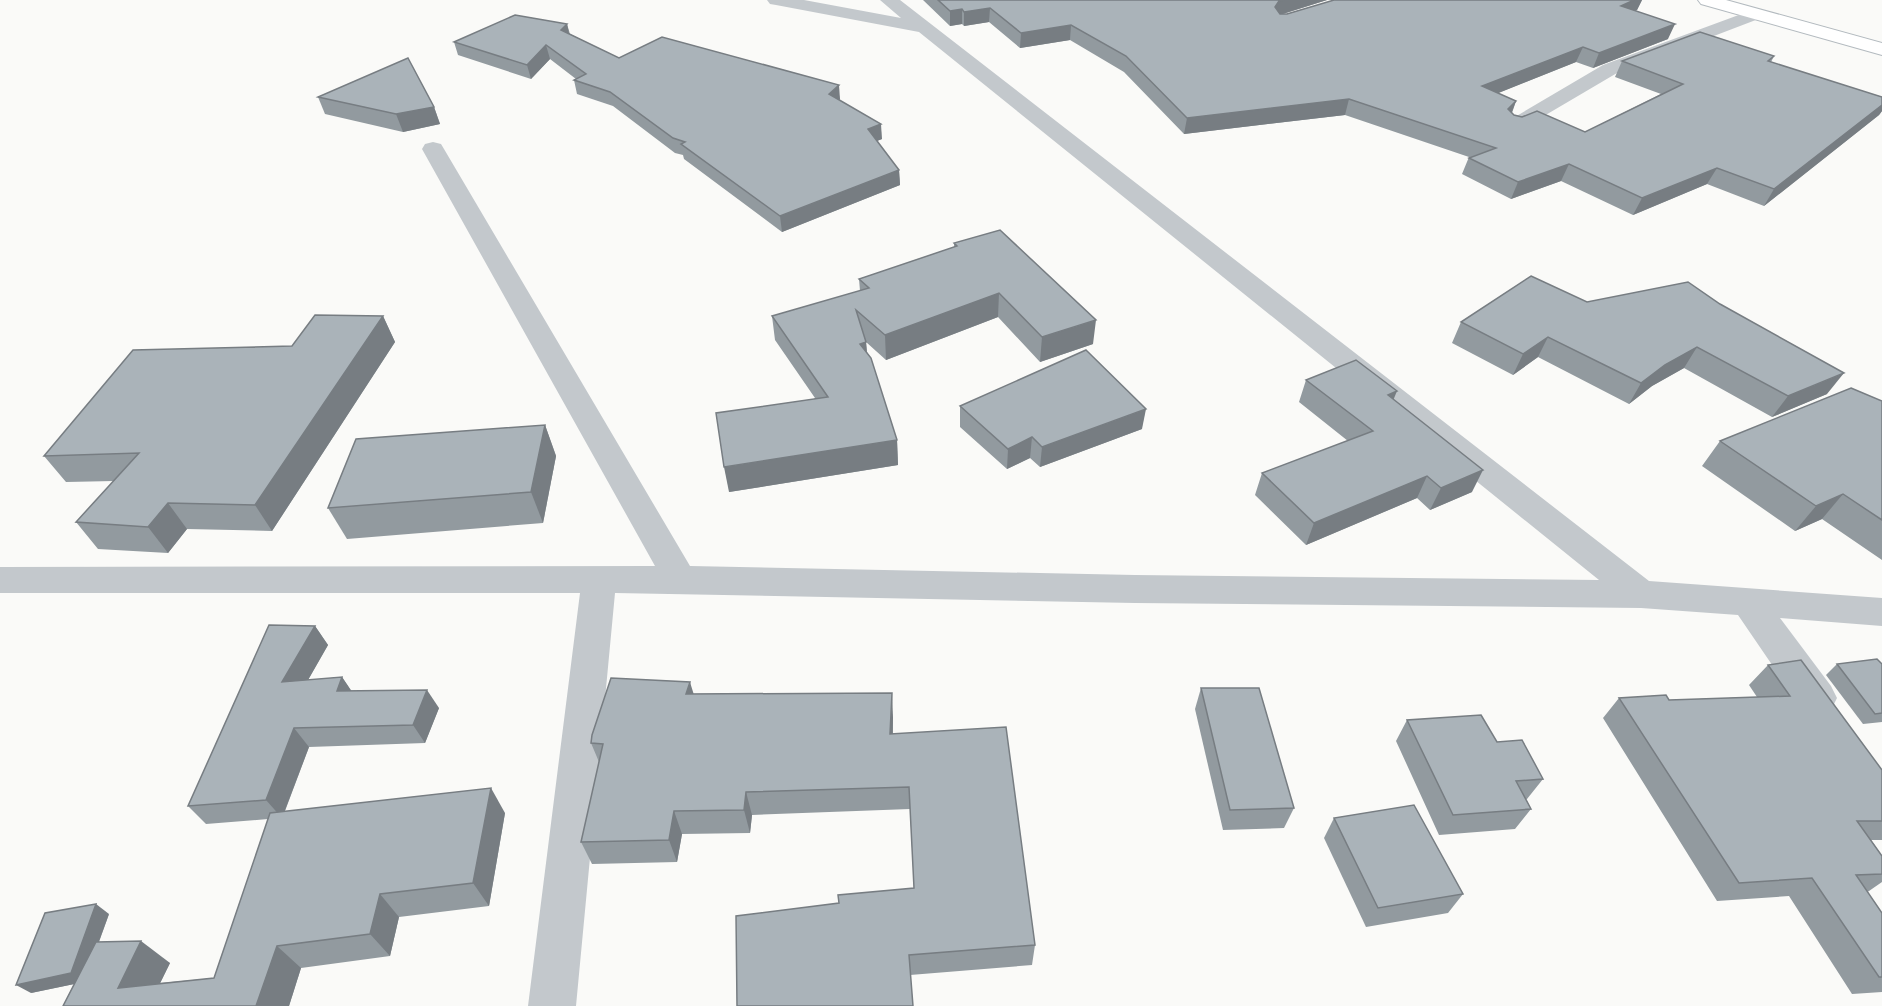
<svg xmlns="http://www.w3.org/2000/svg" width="1882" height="1006" font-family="Manrope,sans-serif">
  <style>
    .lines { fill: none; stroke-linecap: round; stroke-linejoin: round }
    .secondary-casing { stroke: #b3babf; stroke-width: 2 }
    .minor { fill: #c3c8cc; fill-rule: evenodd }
    .secondary { fill: #fff; fill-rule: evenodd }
    .wall { fill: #929a9f }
    .shaded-wall { fill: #777d82 }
    .building { fill: #aab3b9; stroke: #777d82; stroke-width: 1.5 }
  </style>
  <rect width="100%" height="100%" fill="#fafaf8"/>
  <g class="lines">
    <!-- secondary casing -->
    <g class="secondary-casing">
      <path id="secondary" d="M 1698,0 L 1726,0 L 1882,43 L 1882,55 L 1701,4 Z"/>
    </g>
    <!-- minor -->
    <g class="minor">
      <path d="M 767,0 L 804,0 L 901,18 L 880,0 L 900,0 L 1649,581 L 1882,598 L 1882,626 L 1780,618 L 1831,686 L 1837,698 L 1831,710 L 1817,714 L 1803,710 L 1738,615 L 1641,608 L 1135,603 L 615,593 L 576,1006 L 528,1006 L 580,593 L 0,593 L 0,567 L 655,566 L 422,149 L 425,144 L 433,142 L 441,144 L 444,149 L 690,566 L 1135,575 L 1599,580 L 919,32 L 776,5 L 770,4 Z"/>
      <path d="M 1755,9 L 1761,10 L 1764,14 L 1761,18 L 1617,73 L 1522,129 L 1515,131 L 1508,129 L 1504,125 L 1508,121 L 1603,65 Z"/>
    </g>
    <!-- secondary -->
    <use href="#secondary" class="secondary"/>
  </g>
  <!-- wall -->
  <g class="wall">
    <path d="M 923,0 L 1327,0 L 1283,14 L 1287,14 L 1334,0 L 1642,0 L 1637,10 L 1635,11 L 1668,39 L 1593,68 L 1576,62 L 1498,93 L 1516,101 L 1512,113 L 1514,115 L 1585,132 L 1661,94 L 1615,77 L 1622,61 L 1774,56 L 1771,62 L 1882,97 L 1882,111 L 1879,115 L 1764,206 L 1707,184 L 1633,215 L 1561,181 L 1511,199 L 1462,174 L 1469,157 L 1345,115 L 1184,134 L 1124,72 L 1070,40 L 1020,48 L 989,22 L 964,26 L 962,24 L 950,26 Z"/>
    <path d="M 567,24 L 570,34 L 619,58 L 840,99 L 839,100 L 882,139 L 877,141 L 899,170 L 900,185 L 782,232 L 684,159 L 683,155 L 675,153 L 613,106 L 577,94 L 574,80 L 576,79 L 550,59 L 531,79 L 458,55 L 454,42 Z"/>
    <path d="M 318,97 L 434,107 L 440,124 L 403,132 L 325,114 Z"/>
    <path d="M 954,243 L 1093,344 L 1040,362 L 998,317 L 886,360 L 866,342 L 867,352 L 897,440 L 898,465 L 729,492 L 815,398 L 775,340 L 772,316 L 860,291 L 859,279 L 954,247 Z"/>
    <path d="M 1587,302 L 1827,394 L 1772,417 L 1684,368 L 1652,386 L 1629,404 L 1538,357 L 1513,375 L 1452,343 L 1461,322 Z"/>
    <path d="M 383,316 L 395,342 L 272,531 L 187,529 L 168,553 L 98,549 L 76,522 L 114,481 L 66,482 L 44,456 L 292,346 Z"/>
    <path d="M 1306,380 L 1394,400 L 1472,492 L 1430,510 L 1417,498 L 1306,545 L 1255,495 L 1262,473 L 1348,441 L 1299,402 Z"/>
    <path d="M 1882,401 L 1882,560 L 1822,519 L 1795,531 L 1702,466 L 1720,441 Z"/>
    <path d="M 960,406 L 1142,429 L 1040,467 L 1030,458 L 1007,469 L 960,427 Z"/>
    <path d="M 545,425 L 556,456 L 543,523 L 347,539 L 328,508 Z"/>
    <path d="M 315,626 L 328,645 L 308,680 L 342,677 L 351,691 L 439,708 L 425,743 L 309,747 L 285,811 L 505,813 L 489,906 L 399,917 L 390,956 L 301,968 L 289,1006 L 63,1006 L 74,984 L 31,993 L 109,914 L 99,942 L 170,963 L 160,983 L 214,978 L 268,819 L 206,824 L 188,806 Z"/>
    <path d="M 1837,664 L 1882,664 L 1882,722 L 1863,724 L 1826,675 Z"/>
    <path d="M 1768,665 L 1882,770 L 1882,840 L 1871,840 L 1882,856 L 1882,882 L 1869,891 L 1867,892 L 1882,913 L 1882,992 L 1852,994 L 1789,896 L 1717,901 L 1603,718 L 1619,698 L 1669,700 L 1757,697 L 1749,685 Z"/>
    <path d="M 1201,688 L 1294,808 L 1284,828 L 1223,830 L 1195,709 Z"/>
    <path d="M 693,694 L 893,717 L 893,734 L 1035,945 L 1032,965 L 910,975 L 839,903 L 914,888 L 910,809 L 752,815 L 750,833 L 682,834 L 677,862 L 592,864 L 581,842 L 599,762 L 591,743 Z"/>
    <path d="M 1407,720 L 1497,742 L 1543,779 L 1527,799 L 1526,799 L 1531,809 L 1515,829 L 1439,835 L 1396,741 Z"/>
    <path d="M 1334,818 L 1463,894 L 1448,913 L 1366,927 L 1324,838 Z"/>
  </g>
  <!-- shaded-wall -->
  <g class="shaded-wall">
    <path d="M 1284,0 L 1327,0 L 1276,16 L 1275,7 L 1279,1 Z"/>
    <path d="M 1634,0 L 1642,0 L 1637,10 L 1614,21 L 1621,6 Z"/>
    <path d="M 990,8 L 989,22 L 964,26 L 964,12 Z"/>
    <path d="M 962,9 L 962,24 L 950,26 L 950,11 Z"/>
    <path d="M 567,24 L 570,38 L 561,30 Z"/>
    <path d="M 1675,24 L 1668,39 L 1593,68 L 1599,53 Z"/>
    <path d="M 1071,25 L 1070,40 L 1020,48 L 1021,33 Z"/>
    <path d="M 546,45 L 550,59 L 531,79 L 527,65 Z"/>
    <path d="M 1583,47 L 1576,62 L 1476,102 L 1482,86 Z"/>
    <path d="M 839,85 L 840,99 L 830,108 L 829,94 Z"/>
    <path d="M 1349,99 L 1345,115 L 1184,134 L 1187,118 Z"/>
    <path d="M 1516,101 L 1510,117 L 1508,109 Z"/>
    <path d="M 1882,105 L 1882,111 L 1879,115 L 1764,206 L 1774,189 Z"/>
    <path d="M 434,107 L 440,124 L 403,132 L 396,114 Z"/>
    <path d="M 881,124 L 882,139 L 869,144 L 868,129 Z"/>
    <path d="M 1569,164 L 1561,181 L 1511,199 L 1518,182 Z"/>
    <path d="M 1717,168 L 1707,184 L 1633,215 L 1642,198 Z"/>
    <path d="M 899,170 L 900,185 L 782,232 L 780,216 Z"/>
    <path d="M 999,293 L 998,317 L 886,360 L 885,335 Z"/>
    <path d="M 383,316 L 395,342 L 272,531 L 255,505 Z"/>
    <path d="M 1096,320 L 1093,344 L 1040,362 L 1042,337 Z"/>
    <path d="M 1548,337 L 1538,357 L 1513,375 L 1523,354 Z"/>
    <path d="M 866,342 L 868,366 L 860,344 Z"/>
    <path d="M 1697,347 L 1684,368 L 1652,386 L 1629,404 L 1641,383 L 1665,365 Z"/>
    <path d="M 1844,373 L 1827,394 L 1772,417 L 1788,396 Z"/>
    <path d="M 1397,391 L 1388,413 L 1388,395 Z"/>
    <path d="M 1146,409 L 1142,429 L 1040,467 L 1042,447 Z"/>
    <path d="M 545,425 L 556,456 L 543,523 L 531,492 Z"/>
    <path d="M 1032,437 L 1030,458 L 1007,469 L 1008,449 Z"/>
    <path d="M 897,440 L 898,465 L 729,492 L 724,467 Z"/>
    <path d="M 1483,470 L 1472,492 L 1430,510 L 1441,488 Z"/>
    <path d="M 1427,476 L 1417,498 L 1306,545 L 1314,523 Z"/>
    <path d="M 1843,494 L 1822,519 L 1795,531 L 1816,506 Z"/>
    <path d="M 168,503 L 187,529 L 168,553 L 148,527 Z"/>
    <path d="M 315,626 L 328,645 L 296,701 L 282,682 Z"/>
    <path d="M 342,677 L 355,696 L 337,691 Z"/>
    <path d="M 690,682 L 697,705 L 686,694 Z"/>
    <path d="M 427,690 L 439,708 L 425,743 L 413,725 Z"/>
    <path d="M 892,693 L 893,717 L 892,757 L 890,734 Z"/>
    <path d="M 294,728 L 309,747 L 282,818 L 266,800 Z"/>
    <path d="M 491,788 L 505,813 L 489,906 L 473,883 Z"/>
    <path d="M 746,792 L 752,815 L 750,833 L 744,810 Z"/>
    <path d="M 674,811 L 682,834 L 677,862 L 669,840 Z"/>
    <path d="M 380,894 L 399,917 L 390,956 L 370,934 Z"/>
    <path d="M 96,904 L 109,914 L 84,982 L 31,993 L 16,985 Z"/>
    <path d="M 141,941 L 170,963 L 149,1006 L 118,988 Z"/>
    <path d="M 277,946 L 301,968 L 289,1006 L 256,1006 Z"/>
  </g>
  <!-- building -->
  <g class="building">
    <path d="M 938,0 L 1284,0 L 1279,1 L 1275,7 L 1280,14 L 1287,14 L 1334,0 L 1634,0 L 1621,6 L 1675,24 L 1599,53 L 1583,47 L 1482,86 L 1516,101 L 1508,109 L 1514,115 L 1522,117 L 1537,111 L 1585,132 L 1683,84 L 1622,61 L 1700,32 L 1774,56 L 1768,61 L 1882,97 L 1882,105 L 1774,189 L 1717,168 L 1642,198 L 1569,164 L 1518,182 L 1469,158 L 1496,148 L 1349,99 L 1187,118 L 1126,56 L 1071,25 L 1021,33 L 990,8 L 964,12 L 962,9 L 950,11 Z"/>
    <path d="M 515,15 L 567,24 L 561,30 L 619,58 L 662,37 L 839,85 L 829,94 L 881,124 L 868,129 L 899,170 L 780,216 L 681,144 L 685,142 L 673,138 L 610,92 L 574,80 L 586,74 L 546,45 L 527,65 L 454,42 Z"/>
    <path d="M 408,58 L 434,107 L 396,114 L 318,97 Z"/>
    <path d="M 1000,230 L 1096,320 L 1042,337 L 999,293 L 885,335 L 856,310 L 866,342 L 860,344 L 871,358 L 897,440 L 724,467 L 716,413 L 828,397 L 772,316 L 869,288 L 859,279 L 957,246 L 954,243 Z"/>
    <path d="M 1531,276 L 1587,302 L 1688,282 L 1720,304 L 1844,373 L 1788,396 L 1697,347 L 1665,365 L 1641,383 L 1548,337 L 1523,354 L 1461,322 Z"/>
    <path d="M 315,315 L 383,316 L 255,505 L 168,503 L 148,527 L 76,522 L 139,453 L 44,456 L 133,350 L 292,346 Z"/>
    <path d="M 1086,350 L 1146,409 L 1042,447 L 1032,437 L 1008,449 L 960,406 Z"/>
    <path d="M 1356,360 L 1397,391 L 1388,395 L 1483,470 L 1441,488 L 1427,476 L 1314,523 L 1262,473 L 1373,431 L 1306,380 Z"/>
    <path d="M 1851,388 L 1882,401 L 1882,520 L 1843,494 L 1816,506 L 1720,441 Z"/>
    <path d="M 545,425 L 531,492 L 328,508 L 356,439 Z"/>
    <path d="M 269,625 L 315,626 L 282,682 L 342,677 L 337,691 L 427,690 L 413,725 L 294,728 L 266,800 L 188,806 Z"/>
    <path d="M 1877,659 L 1882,664 L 1882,713 L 1875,714 L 1837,664 Z"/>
    <path d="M 1801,660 L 1882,770 L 1882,821 L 1857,821 L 1882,856 L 1882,874 L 1856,875 L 1882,913 L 1882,977 L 1879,977 L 1812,878 L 1739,883 L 1619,698 L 1666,695 L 1669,700 L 1790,696 L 1768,665 Z"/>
    <path d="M 611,678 L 690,682 L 686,694 L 892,693 L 890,734 L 1006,727 L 1035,945 L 909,955 L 913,1006 L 737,1006 L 736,916 L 839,903 L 838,895 L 914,888 L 909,787 L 746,792 L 744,810 L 674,811 L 669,840 L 581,842 L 603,744 L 591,743 L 592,735 Z"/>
    <path d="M 1201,688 L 1259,688 L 1294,808 L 1230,810 Z"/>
    <path d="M 1481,715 L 1497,742 L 1522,740 L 1543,779 L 1516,781 L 1531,809 L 1453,815 L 1407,720 Z"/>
    <path d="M 491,788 L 473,883 L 380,894 L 370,934 L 277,946 L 256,1006 L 63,1006 L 96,942 L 141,941 L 118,988 L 214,978 L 270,813 Z"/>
    <path d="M 1414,805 L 1463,894 L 1378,908 L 1334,818 Z"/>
    <path d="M 96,904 L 71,973 L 16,985 L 45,913 Z"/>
  </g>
</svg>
